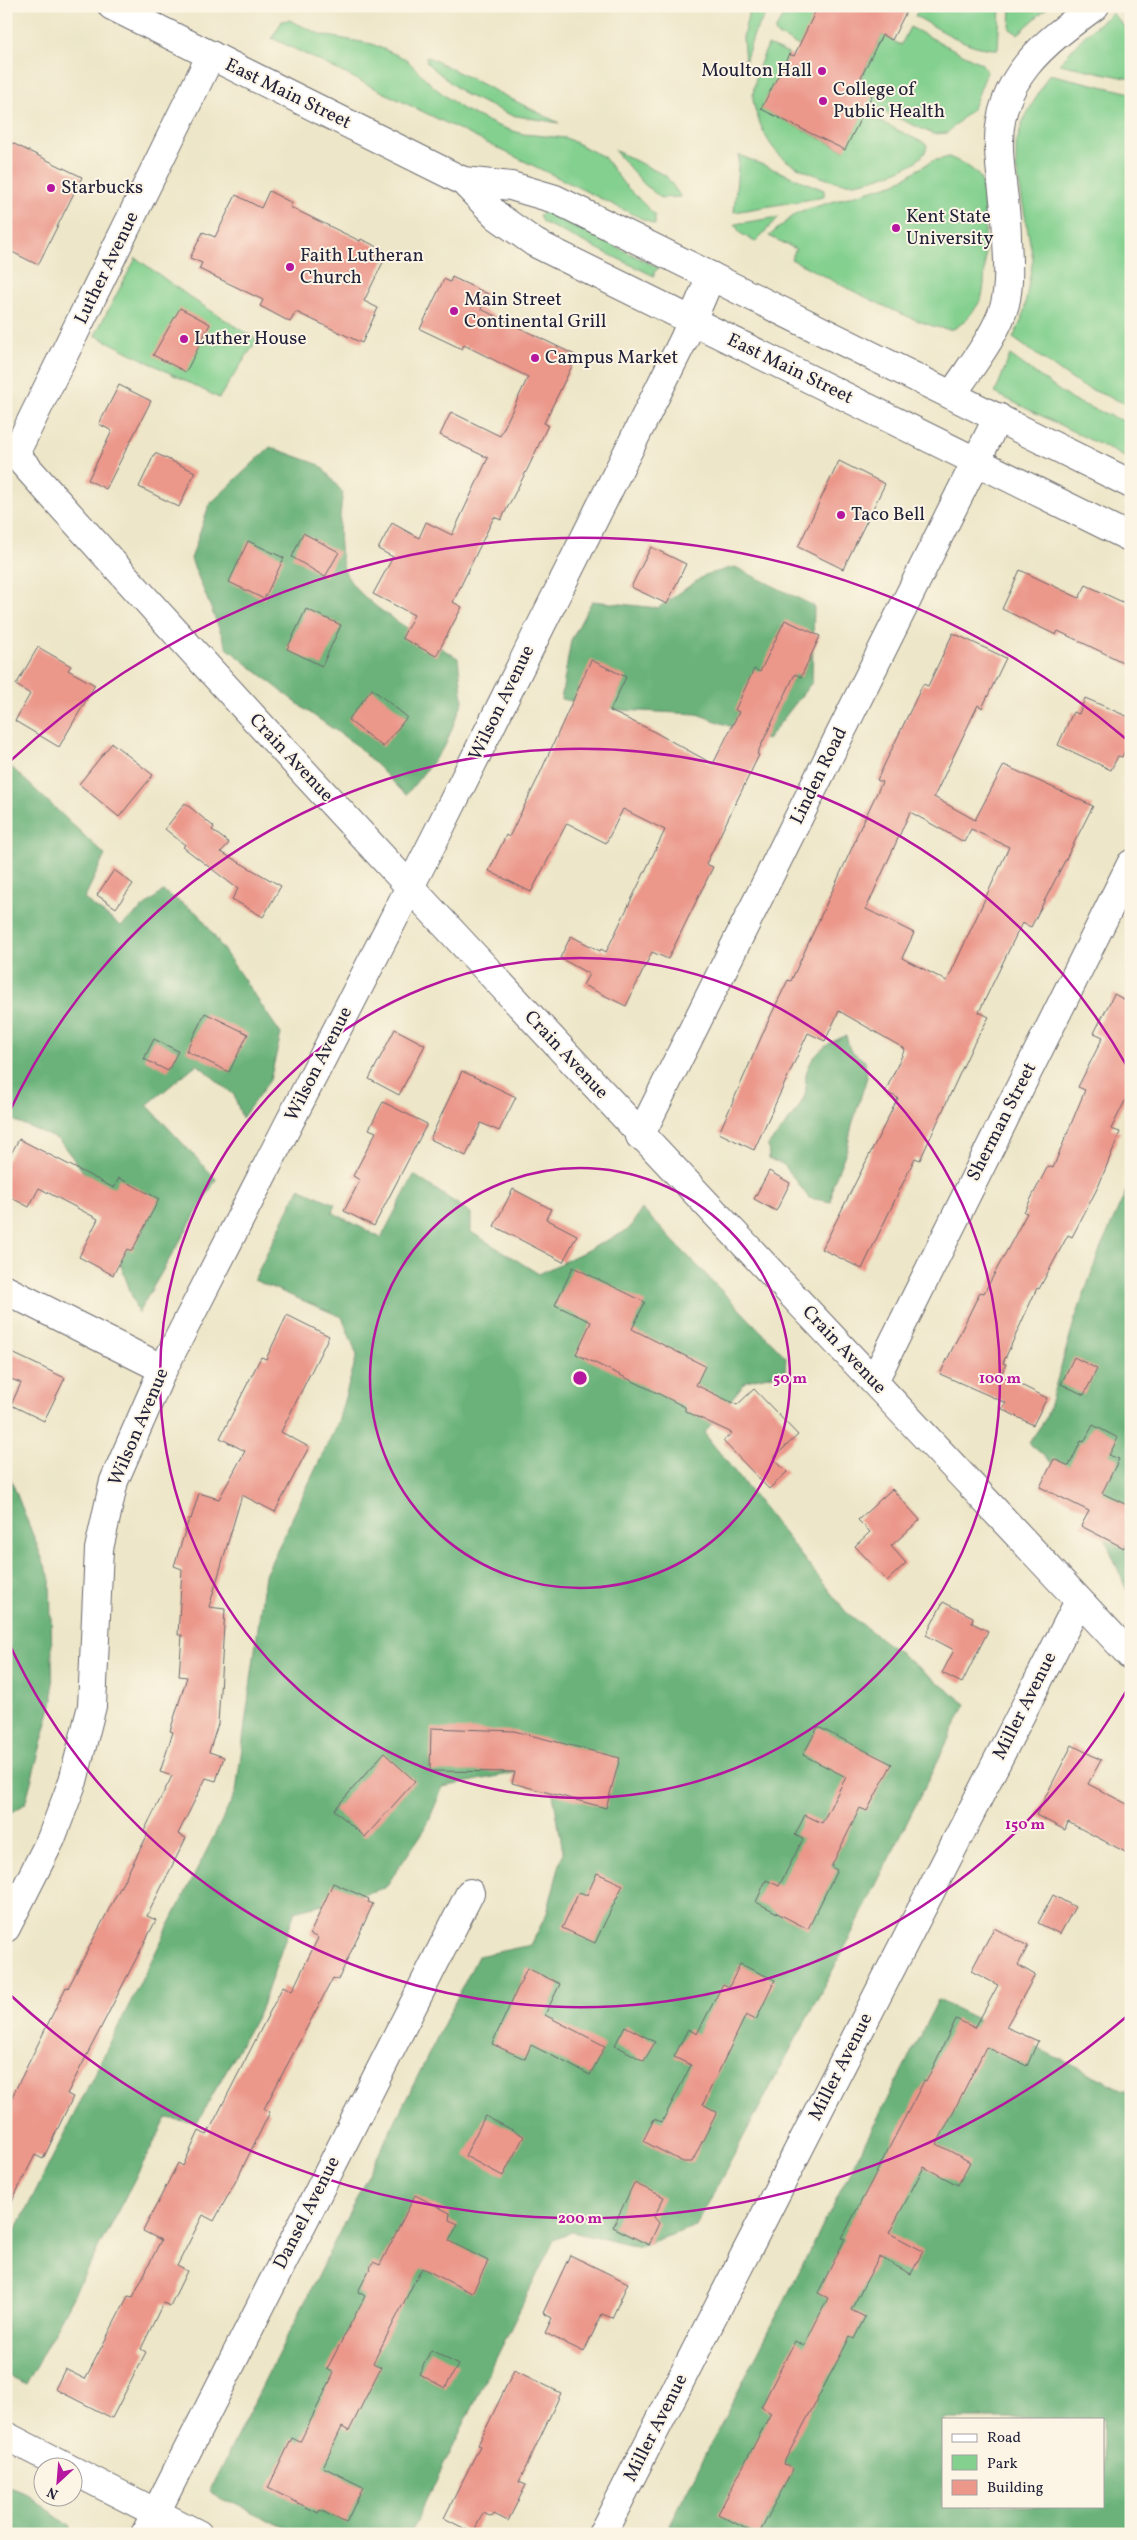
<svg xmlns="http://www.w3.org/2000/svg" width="1137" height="2540" font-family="Vollkorn,serif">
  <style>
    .green { fill: #83d08f; stroke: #527965 }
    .forest { fill: #6ab27a; stroke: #466a5a; fill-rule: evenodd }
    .building { fill: #eb978a; fill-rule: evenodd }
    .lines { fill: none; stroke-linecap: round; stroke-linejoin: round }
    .street-casing { stroke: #69676c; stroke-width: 30 }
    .primary-casing { stroke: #69676c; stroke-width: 30 }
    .street { stroke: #fff; stroke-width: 28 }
    .primary { stroke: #fff; stroke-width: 28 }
    .ring { fill: none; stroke: #b5179e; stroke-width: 2.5 }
    .poi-dot { fill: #b5179e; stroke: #fcf5e5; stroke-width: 2 }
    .labels { text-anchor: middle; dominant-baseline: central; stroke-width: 4; stroke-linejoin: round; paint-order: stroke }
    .poi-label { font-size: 19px; fill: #22223b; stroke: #fcf5e5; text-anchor: start }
    .street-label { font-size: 19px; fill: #22223b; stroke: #fcf5e5 }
    .centre { fill: #b5179e; stroke: #fcf5e5; stroke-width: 2.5 }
    .ring-label { font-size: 15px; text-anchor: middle; font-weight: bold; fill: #b5179e; stroke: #fcf5e5; stroke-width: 4; stroke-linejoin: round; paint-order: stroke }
  </style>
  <rect width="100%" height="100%" fill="#fcf5e5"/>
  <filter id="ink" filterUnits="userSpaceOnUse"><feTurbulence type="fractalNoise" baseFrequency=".02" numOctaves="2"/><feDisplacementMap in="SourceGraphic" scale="10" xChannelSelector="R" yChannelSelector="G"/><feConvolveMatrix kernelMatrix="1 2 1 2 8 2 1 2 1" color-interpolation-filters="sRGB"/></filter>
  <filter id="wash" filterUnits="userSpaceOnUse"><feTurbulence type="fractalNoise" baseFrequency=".0096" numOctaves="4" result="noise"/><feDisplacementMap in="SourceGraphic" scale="20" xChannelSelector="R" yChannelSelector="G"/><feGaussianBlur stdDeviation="1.12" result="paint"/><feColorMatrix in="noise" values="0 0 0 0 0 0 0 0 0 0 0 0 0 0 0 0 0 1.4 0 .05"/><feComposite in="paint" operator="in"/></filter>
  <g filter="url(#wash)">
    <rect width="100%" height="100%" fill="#ede6c8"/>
    <!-- green -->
    <g class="green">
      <path d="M 750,6 L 770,6 L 754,34 L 745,62 L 743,37 Z"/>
      <path d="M 788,6 L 821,6 L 799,46 L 776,34 L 775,31 Z"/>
      <path d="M 920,6 L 1000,6 L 998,49 C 969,50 940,29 915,16 Z"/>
      <path d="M 1011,6 L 1049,6 L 1018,34 L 1010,29 Z"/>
      <path d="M 1112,13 L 1131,34 L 1131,79 L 1059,64 L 1085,35 Z"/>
      <path d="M 289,20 L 322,35 L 372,44 L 406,59 L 434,87 L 462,109 L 498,126 L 523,134 L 566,138 L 604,157 L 623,183 L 655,215 L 655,225 L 272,38 L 282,21 Z"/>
      <path d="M 910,27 L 982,64 L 987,72 L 973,108 L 947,133 L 933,134 L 867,104 L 857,85 L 882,35 L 901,45 Z"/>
      <path d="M 768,45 L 789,54 L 762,109 L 844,150 L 863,113 L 924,143 L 927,145 C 926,157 914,163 904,168 C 888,175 870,181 853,183 C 840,184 827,179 816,175 C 786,163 774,156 761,126 C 758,118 754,109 753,100 C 753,81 760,62 768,45 Z"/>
      <path d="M 426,56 L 559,123 L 511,115 L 464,94 L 427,63 Z"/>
      <path d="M 1049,74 L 1131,93 L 1131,406 L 1080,385 L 1013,338 L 1023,317 L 1033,259 L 1016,166 L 1016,144 L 1023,121 Z"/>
      <path d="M 614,150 L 666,176 L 681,197 L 661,198 L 644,184 Z"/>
      <path d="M 739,155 L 824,190 L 824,197 L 734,212 Z"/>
      <path d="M 949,157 C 958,161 976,169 980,178 C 986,191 987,282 982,296 C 979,306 962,327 952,329 C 928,333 819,273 791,259 L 796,249 L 769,236 L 798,212 L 896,183 L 932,161 Z"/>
      <path d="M 545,211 L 659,268 L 654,272 L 654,276 L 542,222 L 539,215 Z"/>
      <path d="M 779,217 L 755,242 L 740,233 L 735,224 Z"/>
      <path d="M 136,258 L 194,300 L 257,340 L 219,398 L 95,335 Z"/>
      <path d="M 1010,355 L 1072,400 L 1131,424 L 1131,460 L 995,393 Z"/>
    </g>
    <!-- forest -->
    <g class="forest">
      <path d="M 270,447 L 320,465 L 343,493 C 339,517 337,545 344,569 C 354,602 428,640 458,658 L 463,701 L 445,746 L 406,795 L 355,744 L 303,708 L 227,648 L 191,559 L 209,505 Z"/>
      <path d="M 735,567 L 814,606 L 812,682 L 767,740 L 697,714 L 621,710 L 561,699 L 571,640 L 592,601 L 658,608 L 705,575 Z"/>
      <path d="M 6,762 L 105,855 L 84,899 L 121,926 L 163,891 L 199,914 L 281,1034 L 270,1080 L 242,1118 L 234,1095 L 197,1064 L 147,1105 L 216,1179 L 138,1313 L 91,1182 L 59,1140 L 6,1117 Z"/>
      <path d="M 846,1036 L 850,1050 L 865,1061 L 867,1077 L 852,1125 L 847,1149 L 833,1184 L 831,1202 L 809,1198 L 784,1165 L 769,1159 L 768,1145 C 781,1130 797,1114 805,1095 C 807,1089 805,1081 806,1075 C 809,1056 829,1041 846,1036 Z"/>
      <path d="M 414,1175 L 471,1213 L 471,1232 L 539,1274 L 628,1230 L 642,1209 L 786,1357 L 785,1372 L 746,1381 L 704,1433 L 846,1612 L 966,1704 L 843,1951 L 696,2226 L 638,2247 L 572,2232 L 554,2240 L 410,2534 L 299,2534 L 209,2492 L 478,1956 L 531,1945 L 547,1913 L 563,1852 L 553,1794 L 524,1771 L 443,1787 L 425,1829 L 385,1888 L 295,1911 L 262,2006 L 197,2123 L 167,2118 L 26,2385 L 6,2375 L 6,2250 L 236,1792 L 265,1575 L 338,1422 L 357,1355 L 342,1317 L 254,1280 L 299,1188 L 335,1204 L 332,1212 L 381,1238 Z"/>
      <path d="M 1131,1180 L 1131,1592 L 1127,1591 L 1086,1493 L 1029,1443 L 1046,1418 L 1074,1322 L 1099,1252 Z"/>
      <path d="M 6,1467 L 50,1578 L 53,1700 L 25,1804 L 6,1816 Z"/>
      <path d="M 938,2000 L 1126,2091 L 1131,2080 L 1131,2534 L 665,2534 ZM 943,2419 L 1103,2419 L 1103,2506 L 943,2506 Z"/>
      <path d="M 6,2486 L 27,2494 L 70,2527 L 69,2534 L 6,2534 Z"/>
    </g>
    <g id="blocks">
      <!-- building -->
      <g class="building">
        <path d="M 818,6 L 909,6 L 892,40 L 882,35 L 857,85 L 873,93 L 845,150 L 761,109 L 789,54 L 794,56 Z"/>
        <path d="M 6,140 L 82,177 L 38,265 L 6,249 Z"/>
        <path d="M 269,191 L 292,203 L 290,207 L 360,241 L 361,239 L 384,250 L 383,252 L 387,254 L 364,301 L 378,308 L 362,343 L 296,312 L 290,322 L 260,306 L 263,300 L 199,269 L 202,263 L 190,258 L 203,232 L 215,237 L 236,195 L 261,208 Z"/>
        <path d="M 452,277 L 488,294 L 481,309 L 577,356 L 544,423 L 548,425 L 529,466 L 501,520 L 494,517 L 453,602 L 462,607 L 436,656 L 402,638 L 414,615 L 373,594 L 393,557 L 378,549 L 392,523 L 419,538 L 426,522 L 452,535 L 488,458 L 440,435 L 451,412 L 500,436 L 528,377 L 464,345 L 462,349 L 420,329 L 444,279 L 450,282 Z"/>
        <path d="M 180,308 L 210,324 L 186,372 L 153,355 Z"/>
        <path d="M 119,385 L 151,401 L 106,489 L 88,480 L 112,431 L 99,424 Z"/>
        <path d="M 155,453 L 195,472 L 179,507 L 139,487 Z"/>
        <path d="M 839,461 L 885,484 L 843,569 L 798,547 Z"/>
        <path d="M 303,533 L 339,552 L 325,577 L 292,557 Z"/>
        <path d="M 248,541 L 284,558 L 264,599 L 229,582 Z"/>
        <path d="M 651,547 L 686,564 L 667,604 L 631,587 Z"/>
        <path d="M 1020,570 L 1079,598 L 1086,585 L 1131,606 L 1131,666 L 1058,631 L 1056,635 L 1002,609 Z"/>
        <path d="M 306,609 L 341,625 L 322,666 L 287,649 Z"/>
        <path d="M 785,620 L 820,636 L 801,677 L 795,674 L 757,754 L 759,755 L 706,864 L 713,867 L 668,959 L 652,952 L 626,1006 L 583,985 L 589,974 L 560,958 L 571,936 L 600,951 L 601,949 L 606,952 L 665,830 L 623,809 L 606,843 L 567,823 L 531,892 L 489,871 L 506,835 L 509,837 L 537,780 L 591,660 L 626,677 L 610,711 L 649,729 L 713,764 L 739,712 L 735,710 L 754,669 L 760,672 Z"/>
        <path d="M 953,633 L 1006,658 L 982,708 L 978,705 L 934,797 L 975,820 L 1004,765 L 1093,806 L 1031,927 L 1022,923 L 979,1012 L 989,1017 L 973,1045 L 920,1160 L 915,1158 L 862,1269 L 822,1249 L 898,1098 L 885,1092 L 905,1049 L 839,1011 L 825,1041 L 808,1033 L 754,1150 L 719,1133 L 771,1015 L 788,980 L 791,981 L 856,839 L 855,839 L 882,782 L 877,780 L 923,684 L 928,686 ZM 910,812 L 964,842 L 971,829 L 1009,847 L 947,981 L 902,958 L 914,933 L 866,909 Z"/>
        <path d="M 38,647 L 71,666 L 68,670 L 95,685 L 59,747 L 15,721 L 30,694 L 16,685 Z"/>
        <path d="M 372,689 L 407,717 L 383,747 L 348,720 Z"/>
        <path d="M 1085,698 L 1131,718 L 1131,738 L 1122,757 L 1118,756 L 1111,770 L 1058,745 L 1073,712 L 1079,714 Z"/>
        <path d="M 112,743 L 153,775 L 119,817 L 79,784 Z"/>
        <path d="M 185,803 L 214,827 L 212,830 L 229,843 L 221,852 L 281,886 L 263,917 L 232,899 L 238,889 L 183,847 L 185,845 L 165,829 Z"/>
        <path d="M 114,870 L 133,884 L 116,908 L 97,895 Z"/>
        <path d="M 1114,994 L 1131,1003 L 1131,1089 L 1111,1129 L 1120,1132 L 1099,1185 L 1072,1237 L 1068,1235 L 1039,1289 L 1037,1288 L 1003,1363 L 1006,1364 L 1001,1375 L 1047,1398 L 1033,1425 L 1002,1409 L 1006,1403 L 940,1374 L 980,1292 L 984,1293 L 1027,1213 L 1024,1212 L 1048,1166 L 1053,1168 L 1085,1090 L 1078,1087 L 1103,1037 L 1094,1033 Z"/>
        <path d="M 205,1013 L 248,1034 L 229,1072 L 186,1051 Z"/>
        <path d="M 395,1029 L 425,1045 L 399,1095 L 369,1079 Z"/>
        <path d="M 154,1039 L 178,1051 L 168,1071 L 144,1059 Z"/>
        <path d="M 462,1071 L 516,1097 L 499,1131 L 481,1123 L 466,1156 L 430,1139 Z"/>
        <path d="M 383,1102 L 427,1124 L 374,1226 L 344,1211 L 360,1180 L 353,1176 L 376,1132 L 369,1129 Z"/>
        <path d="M 19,1139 L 114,1188 L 119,1178 L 159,1199 L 132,1251 L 127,1249 L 113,1275 L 79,1257 L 98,1219 L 39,1188 L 29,1207 L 6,1195 L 6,1163 Z"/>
        <path d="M 769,1171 L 790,1183 L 776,1211 L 754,1199 Z"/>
        <path d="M 513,1189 L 551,1209 L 546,1219 L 577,1235 L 563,1262 L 494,1226 Z"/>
        <path d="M 573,1267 L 645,1302 L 632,1329 L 705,1366 L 696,1385 L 737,1405 L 754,1389 L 798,1435 L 773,1458 L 787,1472 L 769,1489 L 723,1441 L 732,1433 L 685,1411 L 685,1407 L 643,1386 L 576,1354 L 591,1322 L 555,1305 Z"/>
        <path d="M 287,1315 L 329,1336 L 281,1432 L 309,1447 L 275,1512 L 242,1495 L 209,1607 L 225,1609 L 218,1724 L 209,1752 L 224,1757 L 216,1781 L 206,1778 L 178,1834 L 186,1838 L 147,1916 L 156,1920 L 67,2094 L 73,2097 L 43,2159 L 35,2155 L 6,2213 L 6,2109 L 66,1987 L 68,1988 L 148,1834 L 144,1831 L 172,1776 L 160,1772 L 173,1732 L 170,1731 L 187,1677 L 179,1676 L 182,1635 L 178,1635 L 182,1569 L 174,1566 L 189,1519 L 191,1519 L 199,1493 L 219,1499 L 245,1451 L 220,1438 L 261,1357 L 266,1359 Z"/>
        <path d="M 6,1350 L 65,1378 L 44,1421 L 11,1405 L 21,1383 L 6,1377 Z"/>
        <path d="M 1074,1357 L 1097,1369 L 1084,1395 L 1061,1384 Z"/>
        <path d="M 1093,1425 L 1118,1438 L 1109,1455 L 1119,1459 L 1102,1493 L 1131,1507 L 1131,1534 L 1124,1548 L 1081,1526 L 1089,1511 L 1040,1487 L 1054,1459 L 1069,1466 L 1081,1441 L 1084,1442 Z"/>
        <path d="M 892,1489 L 920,1520 L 891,1546 L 906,1563 L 887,1581 L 855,1546 L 870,1532 L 858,1520 Z"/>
        <path d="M 943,1602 L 973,1617 L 972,1623 L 988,1631 L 962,1683 L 942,1673 L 954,1650 L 926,1635 Z"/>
        <path d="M 818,1727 L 892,1764 L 867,1811 L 860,1808 L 831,1867 L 837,1870 L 808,1929 L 756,1902 L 766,1880 L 779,1886 L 803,1839 L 795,1835 L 805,1815 L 822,1823 L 846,1777 L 803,1755 Z"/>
        <path d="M 431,1728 L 514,1731 L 620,1758 L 606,1808 L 512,1783 L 515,1772 L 430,1771 Z"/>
        <path d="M 1072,1745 L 1101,1760 L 1088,1784 L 1131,1806 L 1131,1855 L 1068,1822 L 1065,1830 L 1036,1815 Z"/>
        <path d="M 384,1753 L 415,1781 L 365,1837 L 334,1810 Z"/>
        <path d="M 597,1873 L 623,1885 L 595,1943 L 562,1928 L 579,1892 L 587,1895 Z"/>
        <path d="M 333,1883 L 369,1899 L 368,1902 L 373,1904 L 338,1980 L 333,1978 L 264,2109 L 270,2112 L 237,2179 L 214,2221 L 203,2215 L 177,2266 L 187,2271 L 170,2306 L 163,2303 L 141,2349 L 146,2352 L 112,2418 L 55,2389 L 65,2369 L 85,2379 L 128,2296 L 133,2297 L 161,2240 L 143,2231 L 178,2163 L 183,2166 L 199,2131 L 207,2135 L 283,1986 L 292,1991 L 318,1938 L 310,1934 Z"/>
        <path d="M 1053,1895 L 1075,1907 L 1060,1934 L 1038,1923 Z"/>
        <path d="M 994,1928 L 1028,1946 L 1018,1965 L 1035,1975 L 1006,2027 L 1038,2041 L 1027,2066 L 986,2047 L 937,2144 L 970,2162 L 958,2185 L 924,2167 L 889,2233 L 923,2251 L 911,2274 L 879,2257 L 851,2310 L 865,2317 L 854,2339 L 850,2337 L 783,2464 L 793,2469 L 759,2534 L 756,2534 L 718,2514 L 771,2413 L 761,2407 L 795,2341 L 804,2346 L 828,2298 L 818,2293 L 845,2239 L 842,2238 L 924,2081 L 926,2082 L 956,2019 L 975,2028 L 998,1985 L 971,1971 Z"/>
        <path d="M 740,1964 L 775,1980 L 756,2020 L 746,2015 L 703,2104 L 717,2112 L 692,2162 L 683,2162 L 643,2141 L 654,2119 L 662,2122 L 691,2065 L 674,2057 L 688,2029 L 697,2034 L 723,1984 L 729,1987 Z"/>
        <path d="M 527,1968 L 560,1984 L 545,2015 L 605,2046 L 590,2075 L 531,2045 L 525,2059 L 492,2044 Z"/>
        <path d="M 625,2026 L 655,2042 L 644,2061 L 615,2045 Z"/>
        <path d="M 485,2116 L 524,2136 L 503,2176 L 465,2156 Z"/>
        <path d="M 634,2183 L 664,2197 L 654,2217 L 659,2223 L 649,2245 L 613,2227 Z"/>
        <path d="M 415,2195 L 450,2213 L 449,2220 L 458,2224 L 449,2241 L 488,2261 L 472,2293 L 422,2268 L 420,2271 L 373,2363 L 381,2367 L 349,2431 L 342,2427 L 323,2467 L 363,2487 L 346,2523 L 320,2510 L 318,2513 L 268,2488 L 292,2438 L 300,2442 L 334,2373 L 327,2369 L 365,2296 L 358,2292 L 373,2262 L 380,2265 Z"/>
        <path d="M 570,2255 L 628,2283 L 612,2318 L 602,2314 L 584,2352 L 545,2333 L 552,2318 L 543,2313 Z"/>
        <path d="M 431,2350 L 458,2365 L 445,2388 L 419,2374 Z"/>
        <path d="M 514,2370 L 561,2393 L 519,2482 L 526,2485 L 508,2521 L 494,2514 L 492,2517 L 483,2513 L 473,2533 L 444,2518 L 480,2446 L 478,2445 Z"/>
      </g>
    </g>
  </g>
  <g filter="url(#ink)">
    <use href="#blocks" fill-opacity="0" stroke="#69676c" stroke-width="1"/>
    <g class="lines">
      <!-- street casing -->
      <g class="street-casing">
        <g id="street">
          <path d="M 952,395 C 970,367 996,336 1005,304 C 1010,283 1008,261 1007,240 C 1007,209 1000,179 999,149 C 996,79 1044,43 1095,6"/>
          <path d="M 6,449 L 15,454 C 379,862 758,1256 1131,1656"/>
          <path d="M 15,454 L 211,55"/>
          <path d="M 640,1136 L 998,417"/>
          <path d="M 6,1290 L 163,1369"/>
          <path d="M 874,1381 L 1131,864"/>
          <path d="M 6,1928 L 51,1839 L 73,1781 L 92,1706 L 99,1549 L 114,1481 L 163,1369 L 434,840 L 684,339 L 711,276"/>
          <path d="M 6,2436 L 68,2468"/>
          <path d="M 72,2470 L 198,2534"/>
          <path d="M 145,2534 L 470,1893"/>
          <path d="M 602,2534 L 1079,1601"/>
        </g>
      </g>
      <!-- primary casing -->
      <g class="primary-casing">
        <g id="primary">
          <path d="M 112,6 L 463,181 L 497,216 L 535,243 L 1131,538"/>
          <path d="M 463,181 L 511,186 L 555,199 L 1131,484"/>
        </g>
      </g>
      <!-- street -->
      <use href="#street" class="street"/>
      <!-- primary -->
      <use href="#primary" class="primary"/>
    </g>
  </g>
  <!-- distance rings -->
  <g class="ring">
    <circle cx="580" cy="1378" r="210"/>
    <circle cx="580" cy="1378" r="420"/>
    <path d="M1128 1688A630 630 0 0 1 7 1639M7 1117A630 630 0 0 1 1128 1068"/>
    <path d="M1126 2017A840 840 0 0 1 7 1992M7 764A840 840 0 0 1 1126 739"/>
  </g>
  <!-- markers -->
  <g class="poi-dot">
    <circle cx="822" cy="71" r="5"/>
    <circle cx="823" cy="101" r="5"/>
    <circle cx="51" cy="188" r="5"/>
    <circle cx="896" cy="228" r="5"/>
    <circle cx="290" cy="267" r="5"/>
    <circle cx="454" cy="311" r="5"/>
    <circle cx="184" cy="339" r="5"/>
    <circle cx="535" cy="358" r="5"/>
    <circle cx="841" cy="515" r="5"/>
  </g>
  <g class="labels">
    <!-- poi labels -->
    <g class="poi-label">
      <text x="812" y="71" text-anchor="end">Moulton Hall</text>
      <text x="833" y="90">College of<tspan x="833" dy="22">Public Health</tspan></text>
      <text x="61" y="188">Starbucks</text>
      <text x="906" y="217">Kent State<tspan x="906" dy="22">University</tspan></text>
      <text x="300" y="256">Faith Lutheran<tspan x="300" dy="22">Church</tspan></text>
      <text x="464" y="300">Main Street<tspan x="464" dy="22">Continental Grill</tspan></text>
      <text x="194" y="339">Luther House</text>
      <text x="545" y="358">Campus Market</text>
      <text x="851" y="515">Taco Bell</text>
    </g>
    <!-- street labels -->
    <g class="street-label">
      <text transform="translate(288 94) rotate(26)">East Main Street</text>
      <text transform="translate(107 268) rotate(-64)">Luther Avenue</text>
      <text transform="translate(790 369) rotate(26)">East Main Street</text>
      <text transform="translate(502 703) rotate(-64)">Wilson Avenue</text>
      <text transform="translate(291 758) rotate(47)">Crain Avenue</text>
      <text transform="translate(819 776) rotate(-64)">Linden Road</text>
      <text transform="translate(566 1055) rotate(47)">Crain Avenue</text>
      <text transform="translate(319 1064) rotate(-63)">Wilson Avenue</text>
      <text transform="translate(1002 1122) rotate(-63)">Sherman Street</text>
      <text transform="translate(844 1350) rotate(47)">Crain Avenue</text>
      <text transform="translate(139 1427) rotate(-67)">Wilson Avenue</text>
      <text transform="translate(1025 1706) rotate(-63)">Miller Avenue</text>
      <text transform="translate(841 2067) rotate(-63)">Miller Avenue</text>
      <text transform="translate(307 2213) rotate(-63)">Dansel Avenue</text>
      <text transform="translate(656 2428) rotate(-63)">Miller Avenue</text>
    </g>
  </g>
  <circle cx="580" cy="1378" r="8" class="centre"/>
  <g class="ring-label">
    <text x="790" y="1383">50 m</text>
    <text x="1000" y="1383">100 m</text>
    <text x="1025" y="1829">150 m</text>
    <text x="580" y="2223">200 m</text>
  </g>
  <!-- margin -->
  <rect width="1137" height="2540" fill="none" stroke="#fcf5e5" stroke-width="25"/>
  <!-- legend -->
  <rect x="942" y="2418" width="162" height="90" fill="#fcf5e5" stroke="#a5a1a1"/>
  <rect x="952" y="2434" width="25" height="8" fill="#ffffff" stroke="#a5a1a1"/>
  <text x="987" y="2442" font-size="15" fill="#22223b">Road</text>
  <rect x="952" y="2455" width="25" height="15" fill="#83d08f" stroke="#a5a1a1"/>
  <text x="987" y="2468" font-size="15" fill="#22223b">Park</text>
  <rect x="952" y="2480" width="25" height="15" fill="#eb978a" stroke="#a5a1a1"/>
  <text x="987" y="2492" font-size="15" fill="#22223b">Building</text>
  <!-- north arrow -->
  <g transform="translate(58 2482) rotate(206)"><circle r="24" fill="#fcf5e5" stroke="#a5a1a1"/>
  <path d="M0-4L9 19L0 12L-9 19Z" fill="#b5179e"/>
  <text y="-8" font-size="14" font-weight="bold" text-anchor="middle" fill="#22223b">N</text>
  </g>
</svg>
